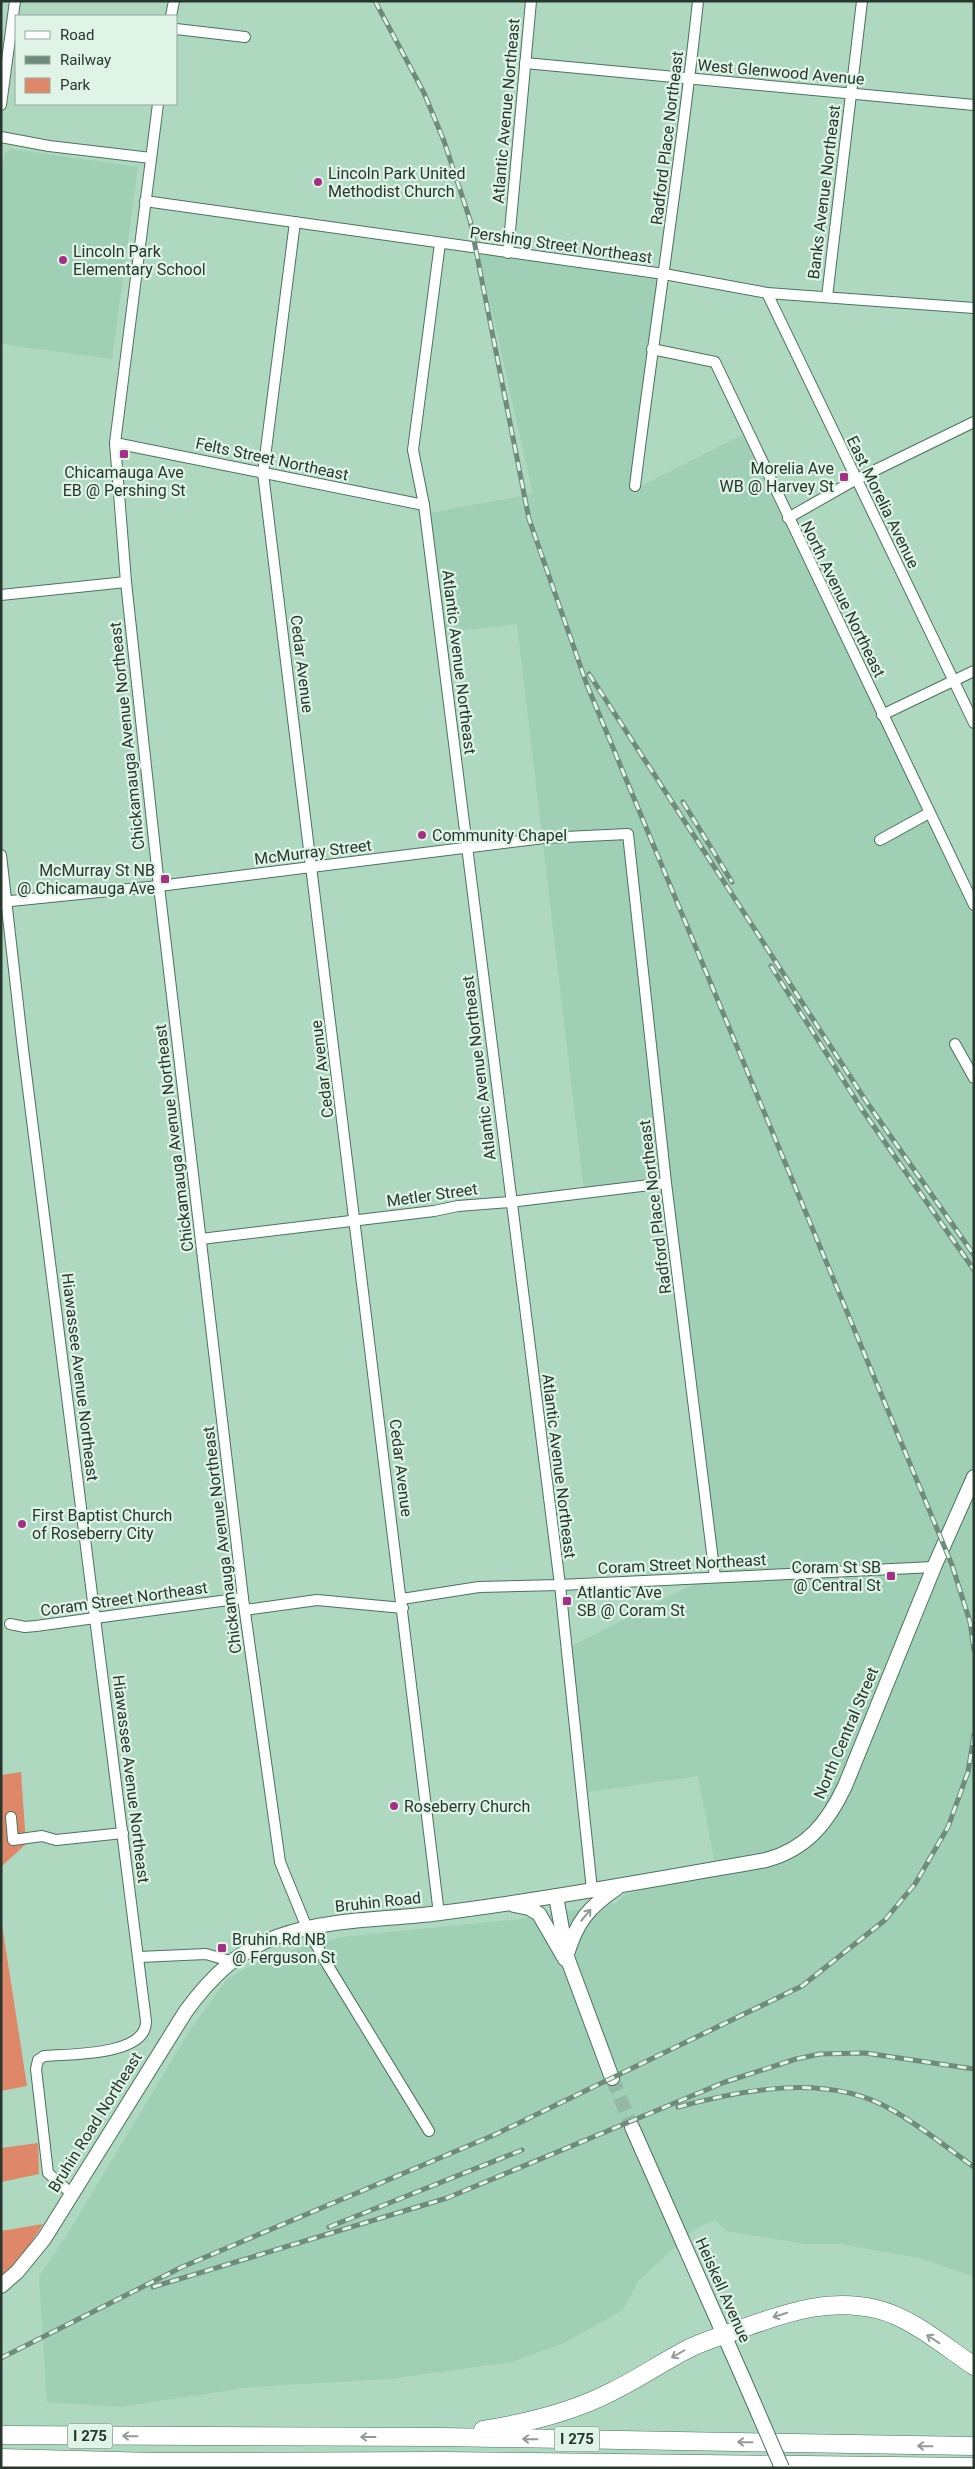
<svg xmlns="http://www.w3.org/2000/svg" width="975" height="2469" font-family="Roboto,sans-serif">
  <style>
    .built { fill: #9fcfb4 }
    .green { fill: #df8869 }
    .lines { fill: none; stroke-linecap: round; stroke-linejoin: round }
    .secondary-tunnel { stroke: #94b8a4; stroke-width: 14; stroke-dasharray: 14 7; stroke-linecap: butt }
    .street-casing { stroke: #4c725d; stroke-width: 12 }
    .secondary-casing { stroke: #4c725d; stroke-width: 16 }
    .highway-casing { stroke: #4c725d; stroke-width: 19 }
    .street { stroke: #fff; stroke-width: 10 }
    .secondary { stroke: #fff; stroke-width: 14 }
    .highway { stroke: #fff; stroke-width: 18 }
    .rail-casing { stroke: #6e8b7b; stroke-width: 5 }
    .rail { stroke: #dff3e7; stroke-width: 3; stroke-dasharray: 9; stroke-linecap: butt }
    .secondary-bridge-casing { stroke: #4c725d; stroke-width: 16; stroke-linecap: butt }
    .secondary-bridge { stroke: #fff; stroke-width: 14 }
    .oneway { stroke: #939b96 }
    .poi-dot { fill: #a62f86; stroke: #dff3e7; stroke-width: 2 }
    .labels { text-anchor: middle; dominant-baseline: central; stroke-width: 4.5; stroke-linejoin: round; paint-order: stroke }
    .shield { fill: #dff3e7; stroke: #5e6f66; stroke-width: 1 }
    .shield-label { font-size: 15px; font-weight: bold; fill: #27372e }
    .street-label { font-size: 16px; fill: #27372e; stroke: #dff3e7 }
    .poi-label { font-size: 16px; fill: #27372e; stroke: #dff3e7; text-anchor: start }
  </style>
  <rect width="100%" height="100%" fill="#afd8c1"/>
  <!-- built -->
  <g class="built">
    <path d="M 11,149 L 138,167 L 112,359 L 1,344 L 1,176 L 4,154 Z"/>
    <path d="M 479,253 L 659,280 L 631,491 L 742,435 L 974,916 L 974,2277 L 923,2259 L 841,2244 L 806,2244 L 726,2231 L 715,2220 L 695,2229 L 638,2281 L 623,2310 L 564,2343 L 512,2362 L 389,2379 L 250,2387 L 121,2407 L 47,2402 L 39,2277 L 70,2230 L 192,2027 L 228,1978 L 267,1957 L 342,1937 L 521,1919 L 615,1904 L 623,1896 L 645,1888 L 717,1875 L 698,1776 L 588,1792 L 570,1647 L 717,1572 L 670,1180 L 584,1191 L 517,624 L 444,633 L 429,513 L 533,494 Z"/>
  </g>
  <!-- green -->
  <g class="green">
    <path d="M 21,1772 L 26,1844 L 1,1867 L 1,1775 Z"/>
    <path d="M 1,1918 L 27,2086 L 1,2091 Z"/>
    <path d="M 38,2143 L 39,2174 L 1,2182 L 1,2148 Z"/>
    <path d="M 43,2224 L 22,2257 L 1,2276 L 1,2231 Z"/>
  </g>
  <g class="lines">
    <!-- secondary-tunnel -->
    <path class="secondary-tunnel" d="M 612,2078 L 632,2127"/>
    <!-- street casing -->
    <g class="street-casing">
      <g id="street">
        <path d="M 171,16 L 174,1"/>
        <path d="M 176,29 L 245,37"/>
        <path d="M 525,63 L 974,105"/>
        <path d="M 158,104 L 115,443 L 126,582 L 159,886 L 243,1598 L 280,1862 L 307,1928 L 327,1964 L 429,2131"/>
        <path d="M 1,105 L 15,1"/>
        <path d="M 1,137 L 49,146 L 151,158"/>
        <path d="M 145,201 L 664,274 L 767,293 L 974,308"/>
        <path d="M 295,222 L 263,473 L 439,1914"/>
        <path d="M 440,243 L 413,450 L 424,505 L 560,1585 L 592,1890"/>
        <path d="M 508,253 L 531,1"/>
        <path d="M 767,293 L 974,723"/>
        <path d="M 827,297 L 862,1"/>
        <path d="M 652,349 L 715,362 L 974,905"/>
        <path d="M 115,443 L 424,505"/>
        <path d="M 635,486 C 655,324 681,163 698,1"/>
        <path d="M 788,518 L 855,480 L 974,422"/>
        <path d="M 1,595 L 126,582"/>
        <path d="M 882,715 L 974,671"/>
        <path d="M 880,840 L 929,813"/>
        <path d="M 1,855 L 23,1049 L 146,2021 C 147,2056 69,2054 44,2056 L 38,2060 L 36,2069 L 48,2173 L 72,2194"/>
        <path d="M 1,902 L 159,886 L 544,838 L 628,834 L 666,1183 L 715,1577"/>
        <path d="M 955,1044 L 974,1078"/>
        <path d="M 201,1239 L 434,1211 L 458,1206 L 510,1202 L 666,1183"/>
        <path d="M 402,1599 L 479,1587 L 560,1585 L 934,1567"/>
        <path d="M 245,1610 L 317,1600 L 403,1608"/>
        <path d="M 10,1624 L 25,1627 L 36,1626 L 243,1598"/>
        <path d="M 11,1817 L 13,1840 L 42,1836 L 56,1840 L 123,1833"/>
        <path d="M 139,1957 L 206,1954 L 230,1961"/>
      </g>
    </g>
    <!-- secondary casing -->
    <g class="secondary-casing">
      <g id="secondary">
        <path d="M 556,1896 L 567,1957 L 612,2078"/>
        <path d="M 514,1905 L 529,1908 L 539,1914 L 565,1959"/>
        <path d="M 567,1954 C 577,1921 589,1907 617,1888"/>
        <path d="M 632,2127 L 743,2378"/>
        <path d="M 1,2286 L 17,2272 L 44,2239 L 186,2011 C 211,1977 238,1950 279,1936 C 330,1918 387,1920 440,1913 C 549,1899 657,1879 766,1860 C 807,1849 828,1822 845,1786 L 934,1567 L 974,1477"/>
      </g>
    </g>
    <!-- highway casing -->
    <g class="highway-casing">
      <g id="highway">
        <path d="M 483,2430 C 527,2423 573,2412 613,2391 C 638,2379 661,2363 686,2350 C 705,2340 726,2335 746,2327 C 789,2312 829,2298 876,2309 C 911,2317 944,2346 974,2366"/>
        <path d="M 1,2435 L 442,2437 L 974,2446"/>
        <path d="M 1,2458 L 155,2462 L 441,2461 L 974,2467"/>
      </g>
    </g>
    <!-- street -->
    <use href="#street" class="street"/>
    <!-- secondary -->
    <use href="#secondary" class="secondary"/>
    <!-- highway -->
    <use href="#highway" class="highway"/>
    <!-- rail casing -->
    <g class="rail-casing">
      <g id="rail">
        <path d="M 375,1 L 424,93 L 444,141 L 470,220 L 529,519 L 587,685 L 952,1565 L 970,1622 L 974,1650"/>
        <path d="M 589,674 L 868,1104 L 974,1255"/>
        <path d="M 683,802 L 732,882"/>
        <path d="M 771,966 L 861,1108 L 974,1270"/>
        <path d="M 678,2107 C 745,2089 829,2073 892,2110 C 921,2126 947,2148 974,2167"/>
        <path d="M 329,2227 L 522,2150"/>
        <path d="M 153,2287 L 447,2198 L 725,2082 L 796,2059 L 820,2054 L 865,2053 L 974,2069"/>
        <path d="M 1,2358 L 182,2267 L 494,2135 L 802,1986 L 885,1920 L 915,1884 L 948,1827 L 968,1772 L 974,1735"/>
      </g>
    </g>
    <!-- rail -->
    <use href="#rail" class="rail"/>
    <!-- secondary-bridge casing -->
    <g class="secondary-bridge-casing">
      <path id="secondary-bridge" d="M 743,2378 L 782,2468"/>
    </g>
    <!-- secondary-bridge -->
    <use href="#secondary-bridge" class="secondary-bridge"/>
  </g>
  <!-- one-way arrows -->
  <defs><path id="oneway-shaft" d="M-6 0H5M1.5-3L5.5 0L1.5 3" fill="none" stroke-width="1.6" stroke-linecap="round" stroke-linejoin="round" transform="scale(1.25)"/></defs>
  <g class="oneway">
    <use href="#oneway-shaft" transform="translate(586 1915) rotate(-50)"/>
    <use href="#oneway-shaft" transform="translate(780 2315) rotate(162)"/>
    <use href="#oneway-shaft" transform="translate(933 2339) rotate(-147)"/>
    <use href="#oneway-shaft" transform="translate(678 2354) rotate(150)"/>
    <use href="#oneway-shaft" transform="translate(130 2436) rotate(-179)"/>
    <use href="#oneway-shaft" transform="translate(368 2437) rotate(-180)"/>
    <use href="#oneway-shaft" transform="translate(530 2439) rotate(-179)"/>
    <use href="#oneway-shaft" transform="translate(745 2442) rotate(-179)"/>
    <use href="#oneway-shaft" transform="translate(925 2446) rotate(-179)"/>
  </g>
  <!-- markers -->
  <g class="poi-dot">
    <circle cx="318" cy="182" r="5"/>
    <circle cx="63" cy="260" r="5"/>
    <rect x="119" y="449" width="10" height="10" rx="2.5"/>
    <rect x="839" y="472" width="10" height="10" rx="2.5"/>
    <circle cx="422" cy="835" r="5"/>
    <rect x="160" y="874" width="10" height="10" rx="2.5"/>
    <circle cx="22" cy="1524" r="5"/>
    <rect x="886" y="1571" width="10" height="10" rx="2.5"/>
    <rect x="562" y="1596" width="10" height="10" rx="2.5"/>
    <circle cx="394" cy="1806" r="5"/>
    <rect x="217" y="1943" width="10" height="10" rx="2.5"/>
  </g>
  <g class="labels">
    <!-- shield labels -->
    <g class="shield">
      <rect x="67.5" y="2423.5" width="45" height="25" rx="4"/>
      <rect x="554.5" y="2426.5" width="45" height="25" rx="4"/>
    </g>
    <g class="shield-label">
      <text x="90" y="2436">I 275</text>
      <text x="577" y="2439">I 275</text>
    </g>
    <!-- street labels -->
    <g class="street-label">
      <text transform="translate(781 72) rotate(5)">West Glenwood Avenue</text>
      <text transform="translate(506 111) rotate(-85)">Atlantic Avenue Northeast</text>
      <text transform="translate(667 138) rotate(-83)">Radford Place Northeast</text>
      <text transform="translate(824 192) rotate(-83)">Banks Avenue Northeast</text>
      <text transform="translate(561 245) rotate(8)">Pershing Street Northeast</text>
      <text transform="translate(272 459) rotate(12)">Felts Street Northeast</text>
      <text transform="translate(883 502) rotate(64)">East Morelia Avenue</text>
      <text transform="translate(843 599) rotate(64)">North Avenue Northeast</text>
      <text transform="translate(459 662) rotate(83)">Atlantic Avenue Northeast</text>
      <text transform="translate(302 664) rotate(83)">Cedar Avenue</text>
      <text transform="translate(127 736) rotate(-96)">Chickamauga Avenue Northeast</text>
      <text transform="translate(313 852) rotate(-7)">McMurray Street</text>
      <text transform="translate(479 1068) rotate(-97)">Atlantic Avenue Northeast</text>
      <text transform="translate(322 1069) rotate(-97)">Cedar Avenue</text>
      <text transform="translate(174 1138) rotate(-97)">Chickamauga Avenue Northeast</text>
      <text transform="translate(432 1195) rotate(-8)">Metler Street</text>
      <text transform="translate(655 1207) rotate(-97)">Radford Place Northeast</text>
      <text transform="translate(80 1377) rotate(83)">Hiawassee Avenue Northeast</text>
      <text transform="translate(559 1466) rotate(83)">Atlantic Avenue Northeast</text>
      <text transform="translate(401 1468) rotate(83)">Cedar Avenue</text>
      <text transform="translate(222 1540) rotate(-97)">Chickamauga Avenue Northeast</text>
      <text transform="translate(682 1564) rotate(-3)">Coram Street Northeast</text>
      <text transform="translate(124 1599) rotate(-8)">Coram Street Northeast</text>
      <text transform="translate(846 1733) rotate(-67)">North Central Street</text>
      <text transform="translate(131 1779) rotate(83)">Hiawassee Avenue Northeast</text>
      <text transform="translate(378 1902) rotate(-6)">Bruhin Road</text>
      <text transform="translate(95 2122) rotate(-58)">Bruhin Road Northeast</text>
      <text transform="translate(723 2290) rotate(66)">Heiskell Avenue</text>
    </g>
    <!-- poi labels -->
    <g class="poi-label">
      <text x="328" y="173">Lincoln Park United<tspan x="328" dy="18">Methodist Church</tspan></text>
      <text x="73" y="251">Lincoln Park<tspan x="73" dy="18">Elementary School</tspan></text>
      <text x="834" y="468" text-anchor="end">Morelia Ave<tspan x="834" dy="18">WB @ Harvey St</tspan></text>
      <text x="124" y="472" text-anchor="middle">Chicamauga Ave<tspan x="124" dy="18">EB @ Pershing St</tspan></text>
      <text x="432" y="835">Community Chapel</text>
      <text x="155" y="870" text-anchor="end">McMurray St NB<tspan x="155" dy="18">@ Chicamauga Ave</tspan></text>
      <text x="32" y="1515">First Baptist Church<tspan x="32" dy="18">of Roseberry City</tspan></text>
      <text x="881" y="1567" text-anchor="end">Coram St SB<tspan x="881" dy="18">@ Central St</tspan></text>
      <text x="577" y="1592">Atlantic Ave<tspan x="577" dy="18">SB @ Coram St</tspan></text>
      <text x="404" y="1806">Roseberry Church</text>
      <text x="232" y="1939">Bruhin Rd NB<tspan x="232" dy="18">@ Ferguson St</tspan></text>
    </g>
  </g>
  <!-- border -->
  <rect width="975" height="2469" fill="none" stroke="#27372e" stroke-width="5"/>
  <!-- legend -->
  <rect x="15" y="15" width="162" height="90" fill="#dff3e7" stroke="#95a89d"/>
  <rect x="25" y="31" width="25" height="8" fill="#ffffff" stroke="#95a89d"/>
  <text x="60" y="40" font-size="15" fill="#27372e">Road</text>
  <rect x="25" y="56" width="25" height="8" fill="#6e8b7b" stroke="#95a89d"/>
  <text x="60" y="65" font-size="15" fill="#27372e">Railway</text>
  <rect x="25" y="78" width="25" height="15" fill="#df8869" stroke="#95a89d"/>
  <text x="60" y="90" font-size="15" fill="#27372e">Park</text>
</svg>
